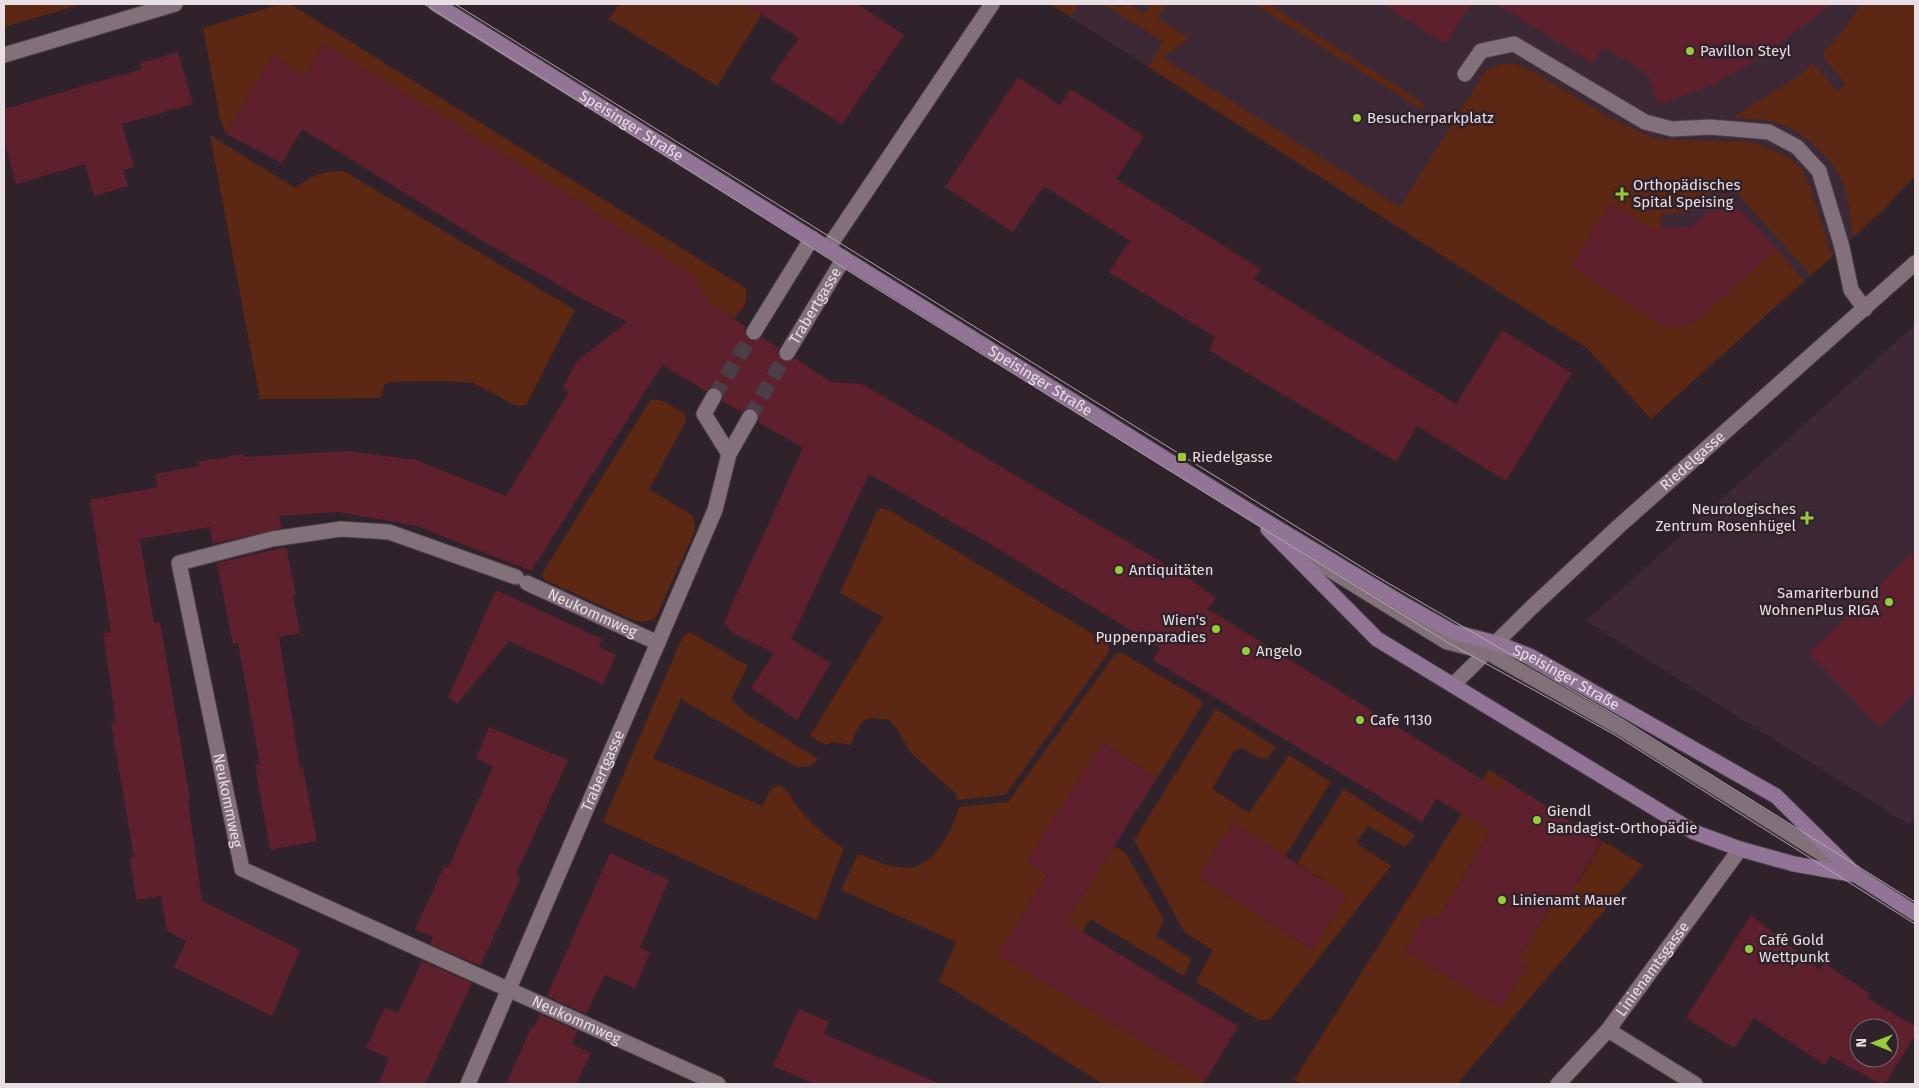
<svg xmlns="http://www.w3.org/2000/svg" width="1919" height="1088" font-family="'Fira Sans',sans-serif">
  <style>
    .built { fill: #3d2935 }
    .green { fill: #5c2713 }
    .building { fill: #5e202c; fill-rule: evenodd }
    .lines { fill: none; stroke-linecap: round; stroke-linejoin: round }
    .street-tunnel { stroke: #4c3e46; stroke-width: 15; stroke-dasharray: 15 8; stroke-linecap: butt }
    .lane-casing { stroke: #493e45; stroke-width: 17 }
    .street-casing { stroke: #493e45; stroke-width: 17 }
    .secondary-casing { stroke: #493e45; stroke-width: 17 }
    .lane { stroke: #82717b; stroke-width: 15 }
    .street { stroke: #82717b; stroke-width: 15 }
    .secondary { stroke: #927596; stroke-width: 15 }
    .tram { stroke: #b2a7ad; stroke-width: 1 }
    .poi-dot { fill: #97cc38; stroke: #30222a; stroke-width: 2 }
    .labels { text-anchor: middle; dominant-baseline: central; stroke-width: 5; stroke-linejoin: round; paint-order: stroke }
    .poi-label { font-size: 15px; fill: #e8dfe4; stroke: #30222a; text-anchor: start }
    .street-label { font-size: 15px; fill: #e8dfe4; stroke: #30222a }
  </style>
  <rect width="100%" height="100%" fill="#30222a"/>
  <!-- built -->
  <g class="built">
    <path d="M 1050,4 L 1915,4 L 1915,176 L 1882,211 L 1651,419 L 1587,348 Z"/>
    <path d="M 1915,325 L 1915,817 L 1908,824 L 1586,621 Z"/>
  </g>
  <!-- green -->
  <g class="green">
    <path d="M 4,4 L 82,4 L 4,27 Z"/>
    <path d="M 280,4 L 290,4 L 747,289 L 745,304 L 734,319 L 324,44 L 305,77 L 273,55 L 226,134 L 220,119 L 203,28 Z"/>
    <path d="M 619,4 L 768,4 L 717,86 L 609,19 Z"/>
    <path d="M 1050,4 L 1079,4 L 1071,17 Z"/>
    <path d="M 1104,4 L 1112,4 L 1118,8 L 1128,4 L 1145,14 L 1151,4 L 1167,4 L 1158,18 L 1189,38 L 1163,58 L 1400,207 L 1486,70 L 1501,64 L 1516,64 L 1532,71 L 1612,119 L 1656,139 L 1749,142 L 1766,147 L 1789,158 L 1801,168 L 1809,183 L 1832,257 L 1811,275 L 1725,180 L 1690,212 L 1661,215 L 1664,326 L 1692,324 L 1777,249 L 1804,281 L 1651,419 L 1587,348 L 1148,67 L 1163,42 Z"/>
    <path d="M 1254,4 L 1269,4 L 1425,104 L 1422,110 Z"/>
    <path d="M 1862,4 L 1915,4 L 1915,176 L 1882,211 L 1854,237 C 1850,217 1849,191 1838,173 C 1834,165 1827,158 1821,152 C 1793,124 1776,120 1737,118 L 1734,116 L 1800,75 L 1810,65 L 1814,64 L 1837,91 L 1846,84 L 1824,58 L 1824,51 L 1841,33 Z"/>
    <path d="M 210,135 L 295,188 C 313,175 321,171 344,171 L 575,310 L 526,405 L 519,406 L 513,404 L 473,383 L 442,381 L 390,382 L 384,385 L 381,398 L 260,399 Z"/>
    <path d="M 651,399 L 663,401 L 685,414 L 686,421 L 649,489 L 692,515 L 695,523 L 695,531 L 655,619 L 643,622 L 635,621 L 545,580 L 542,575 L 551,559 Z"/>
    <path d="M 881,508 L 889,510 L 1109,644 L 1109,652 L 1005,795 L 957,800 L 956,794 L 911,753 L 897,729 L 889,720 L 874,718 L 864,720 L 856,731 L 851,745 L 833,742 L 826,745 L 810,736 L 883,617 L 840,593 L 876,513 Z"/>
    <path d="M 690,632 L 748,666 L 731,699 L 745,713 L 818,759 L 810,766 L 796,767 L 681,699 L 653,758 L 762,806 L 772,788 L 780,785 C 789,790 791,799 797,806 C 810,823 826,838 844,848 L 817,920 L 603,822 L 683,636 Z"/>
    <path d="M 1116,653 L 1124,654 L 1201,700 L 1202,706 L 1157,778 L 1102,743 L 1027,862 L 1047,875 L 999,954 L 1206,1080 L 1203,1084 L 1103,1084 L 939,981 L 956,942 L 841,890 L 858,854 C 873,859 890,868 907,868 C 933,869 953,829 959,807 L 1008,802 Z"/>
    <path d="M 1216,709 L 1276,747 L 1267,759 L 1259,758 L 1242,748 L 1234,751 L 1212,789 L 1249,813 L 1289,755 L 1331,782 L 1285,856 L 1198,876 L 1312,950 L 1347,896 L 1297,863 L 1344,789 L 1415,835 L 1405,847 L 1368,826 L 1356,843 L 1391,866 L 1270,1020 L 1259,1020 L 1196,982 L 1213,950 L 1185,933 L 1134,840 Z"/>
    <path d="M 1489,770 L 1505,780 L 1479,823 L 1491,830 L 1437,920 L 1427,914 L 1405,951 L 1501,1008 L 1526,966 L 1518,961 L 1566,881 L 1576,886 L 1603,841 L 1643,865 L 1457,1084 L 1301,1084 L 1294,1080 Z"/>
    <path d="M 1114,846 L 1125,852 L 1164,920 L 1156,936 L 1191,959 L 1184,976 L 1091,919 L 1082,932 L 1059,918 L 1082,897 Z"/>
  </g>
  <!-- building -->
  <g class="building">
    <path d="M 745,4 L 858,4 L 904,35 L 842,124 L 770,79 L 799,38 Z"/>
    <path d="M 1382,4 L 1471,4 L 1446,44 Z"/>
    <path d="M 1497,4 L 1833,4 L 1763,56 L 1712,85 L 1658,105 L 1649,76 L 1635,66 L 1603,47 L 1593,64 Z"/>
    <path d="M 324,44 L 542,178 L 692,275 L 709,302 L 746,327 L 745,332 L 749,340 L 754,341 L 762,337 L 779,348 L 778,353 L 782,361 L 787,362 L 795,358 L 831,382 L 862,384 L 1190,579 L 1216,598 L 1208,609 L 1499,790 L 1505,780 L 1602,841 L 1568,899 L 1559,892 L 1518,961 L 1526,966 L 1501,1009 L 1405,951 L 1427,913 L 1437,920 L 1491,830 L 1436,799 L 1422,822 L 1153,660 L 1160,648 L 990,544 L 869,474 L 791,639 L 831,663 L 797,720 L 751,688 L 774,653 L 734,634 L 724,622 L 803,448 L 758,422 L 759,416 L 755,409 L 749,408 L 742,412 L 722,401 L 723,395 L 719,388 L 713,387 L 706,391 L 662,365 L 531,571 L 417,526 L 339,512 L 279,516 L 282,528 L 213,544 L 210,527 L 140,539 L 154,623 L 160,622 L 168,668 L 190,799 L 188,800 L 202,901 L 300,950 L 272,1016 L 174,967 L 186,941 L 167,931 L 161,896 L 136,900 L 130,858 L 134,857 L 111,723 L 116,722 L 103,633 L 111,632 L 90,500 L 158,487 L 155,474 L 199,466 L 198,462 L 243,454 L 244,457 L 347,451 L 416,460 L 506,496 L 569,392 L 563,387 L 577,361 L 627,322 L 581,298 L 471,234 L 302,129 L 282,163 L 226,134 L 273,54 L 305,77 Z"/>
    <path d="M 178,52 L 193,104 L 122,124 L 134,167 L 123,170 L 128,186 L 94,196 L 85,164 L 16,184 L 4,140 L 4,109 L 142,69 L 140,63 Z"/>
    <path d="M 1018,77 L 1060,105 L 1071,89 L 1144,136 L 1116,179 L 1261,269 L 1254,279 L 1456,404 L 1502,330 L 1572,373 L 1506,481 L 1417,426 L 1396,462 L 1209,350 L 1215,337 L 1109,272 L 1130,241 L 1044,186 L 1013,232 L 945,187 Z"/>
    <path d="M 1724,193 L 1777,249 L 1692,324 L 1664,327 L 1571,266 L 1610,203 L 1650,228 L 1692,227 Z"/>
    <path d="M 286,547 L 296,594 L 293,595 L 300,633 L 279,637 L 300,768 L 303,768 L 317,841 L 270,850 L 255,765 L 260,764 L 238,643 L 233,644 L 217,563 Z"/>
    <path d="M 1915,551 L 1915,692 L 1880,727 L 1809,653 Z"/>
    <path d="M 496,590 L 602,639 L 599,647 L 616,655 L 603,684 L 509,641 L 457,704 L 448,698 Z"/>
    <path d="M 489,727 L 568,760 L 516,874 L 521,878 L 480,966 L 430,944 L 433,937 L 415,929 L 444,867 L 448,868 L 493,767 L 476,758 Z"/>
    <path d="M 1102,743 L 1157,778 L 1066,922 L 1238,1026 L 1206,1080 L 998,954 L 1047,875 L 1026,862 Z"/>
    <path d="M 1233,822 L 1347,896 L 1312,950 L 1198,876 Z"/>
    <path d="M 610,853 L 669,880 L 640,948 L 650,952 L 635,988 L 605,975 L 586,1014 L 547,996 Z"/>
    <path d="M 1751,915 L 1820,970 L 1824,963 L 1869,993 L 1867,998 L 1915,1026 L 1915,1035 L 1885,1084 L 1881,1084 L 1830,1056 L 1825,1065 L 1754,1018 L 1734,1048 L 1686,1018 ZM 1859,1028 L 1889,1028 L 1889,1058 L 1859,1058 Z"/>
    <path d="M 422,961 L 472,983 L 425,1084 L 378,1084 L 389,1058 L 366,1048 L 385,1007 L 398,1013 Z"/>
    <path d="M 799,1009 L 829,1022 L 824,1034 L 940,1084 L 815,1084 L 773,1066 Z"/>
    <path d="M 540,1014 L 578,1031 L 572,1044 L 591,1053 L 576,1084 L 506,1084 L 532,1026 L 534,1027 Z"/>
  </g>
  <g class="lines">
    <!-- street-tunnel -->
    <g class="street-tunnel">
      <path d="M 714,396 L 754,332"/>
      <path d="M 750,417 L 787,353"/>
    </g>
    <!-- lane casing -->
    <g class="lane-casing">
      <g id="lane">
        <path d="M 1465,74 L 1481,51 L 1514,44 L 1645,122 L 1672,129 L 1710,127 L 1769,132 L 1797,147 L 1819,171 L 1842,247 L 1851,290 L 1865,309"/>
        <path d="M 1285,542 L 1447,642 L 1487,652 L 1619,727 L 1845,868"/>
      </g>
    </g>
    <!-- street casing -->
    <g class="street-casing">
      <g id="street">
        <path d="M 4,55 L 175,4"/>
        <path d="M 828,248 L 992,4"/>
        <path d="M 754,332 L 812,238"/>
        <path id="s1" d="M 787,353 L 844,258"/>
        <path d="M 714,396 L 704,414 L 729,454"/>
        <path id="s2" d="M 516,577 L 389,532 L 341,529 L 272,539 L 179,563 L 242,869 L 718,1084"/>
        <path id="s3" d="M 527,583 L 658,643"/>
        <path id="s4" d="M 1453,685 L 1531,608 L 1618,527 L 1915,263"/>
        <path d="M 1608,1030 L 1695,1084"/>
        <path id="s5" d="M 468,1084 L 715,510 L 729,454 L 750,417"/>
        <path id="s6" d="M 1558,1084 L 1608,1030 L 1740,849"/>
      </g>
    </g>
    <!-- secondary casing -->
    <g class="secondary-casing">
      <g id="secondary">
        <path id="s7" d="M 436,4 L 1254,514 L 1403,604 L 1453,632 L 1496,643 L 1530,656 L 1776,796 L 1856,875 L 1915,913"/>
        <path d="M 1268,529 L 1377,639 L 1694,832 L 1740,849 L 1794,864 L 1856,875"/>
      </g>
    </g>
    <!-- lane -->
    <use href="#lane" class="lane"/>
    <!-- street -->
    <use href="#street" class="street"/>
    <!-- secondary -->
    <use href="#secondary" class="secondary"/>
    <!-- tram -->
    <g class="tram">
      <path d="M 424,4 L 882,292 L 1275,536 L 1447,642 L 1615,735 L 1915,924"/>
      <path d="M 455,4 L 1376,576 L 1625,721 L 1915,902"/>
    </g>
  </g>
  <!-- markers -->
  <g class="poi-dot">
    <circle cx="1690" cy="51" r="5"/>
    <circle cx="1357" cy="118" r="5"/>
    <path d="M1619.5 186.5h5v5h5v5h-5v5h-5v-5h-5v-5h5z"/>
    <rect x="1177" y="452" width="10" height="10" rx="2.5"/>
    <path d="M1804.5 510.5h5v5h5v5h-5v5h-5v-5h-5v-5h5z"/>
    <circle cx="1119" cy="570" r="5"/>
    <circle cx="1889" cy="602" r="5"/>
    <circle cx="1216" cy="629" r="5"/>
    <circle cx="1246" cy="651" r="5"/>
    <circle cx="1360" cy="720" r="5"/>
    <circle cx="1537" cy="820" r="5"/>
    <circle cx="1502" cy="900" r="5"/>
    <circle cx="1749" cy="949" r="5"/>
  </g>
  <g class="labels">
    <!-- poi labels -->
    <g class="poi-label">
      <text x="1700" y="51">Pavillon Steyl</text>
      <text x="1367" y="118">Besucherparkplatz</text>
      <text x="1633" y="185">Orthopädisches<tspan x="1633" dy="17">Spital Speising</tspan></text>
      <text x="1192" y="457">Riedelgasse</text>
      <text x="1796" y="509" text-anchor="end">Neurologisches<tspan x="1796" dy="17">Zentrum Rosenhügel</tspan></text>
      <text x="1129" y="570">Antiquitäten</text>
      <text x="1879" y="593" text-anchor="end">Samariterbund<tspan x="1879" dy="17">WohnenPlus RIGA</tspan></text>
      <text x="1206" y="620" text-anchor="end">Wien's<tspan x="1206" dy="17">Puppenparadies</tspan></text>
      <text x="1256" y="651">Angelo</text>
      <text x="1370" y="720">Cafe 1130</text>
      <text x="1547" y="811">Giendl<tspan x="1547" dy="17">Bandagist-Orthopädie</tspan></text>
      <text x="1512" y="900">Linienamt Mauer</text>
      <text x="1759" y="940">Café Gold<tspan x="1759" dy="17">Wettpunkt</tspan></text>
    </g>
    <!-- street labels -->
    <g class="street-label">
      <text stroke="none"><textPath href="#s7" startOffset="230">Speisinger Straße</textPath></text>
      <text stroke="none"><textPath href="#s1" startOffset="55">Trabertgasse</textPath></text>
      <text stroke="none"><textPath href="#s7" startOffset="712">Speisinger Straße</textPath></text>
      <text stroke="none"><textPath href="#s4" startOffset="328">Riedelgasse</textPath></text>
      <text stroke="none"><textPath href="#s3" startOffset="72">Neukommweg</textPath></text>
      <text stroke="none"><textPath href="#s7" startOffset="1318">Speisinger Straße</textPath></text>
      <text stroke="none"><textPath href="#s5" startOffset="341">Trabertgasse</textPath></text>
      <text stroke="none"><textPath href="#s2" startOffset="591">Neukommweg</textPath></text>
      <text stroke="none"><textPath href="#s6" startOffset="149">Linienamtsgasse</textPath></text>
      <text stroke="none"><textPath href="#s2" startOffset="1028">Neukommweg</textPath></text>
    </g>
  </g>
  <!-- border -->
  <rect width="1919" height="1088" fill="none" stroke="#e8dfe4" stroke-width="10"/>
  <!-- north arrow -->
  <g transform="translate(1874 1043) rotate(271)"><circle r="24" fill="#30222a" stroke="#7a6e74"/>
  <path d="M0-4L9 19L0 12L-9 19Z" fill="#97cc38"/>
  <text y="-8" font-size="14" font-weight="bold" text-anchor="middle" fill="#e8dfe4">N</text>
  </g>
</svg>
